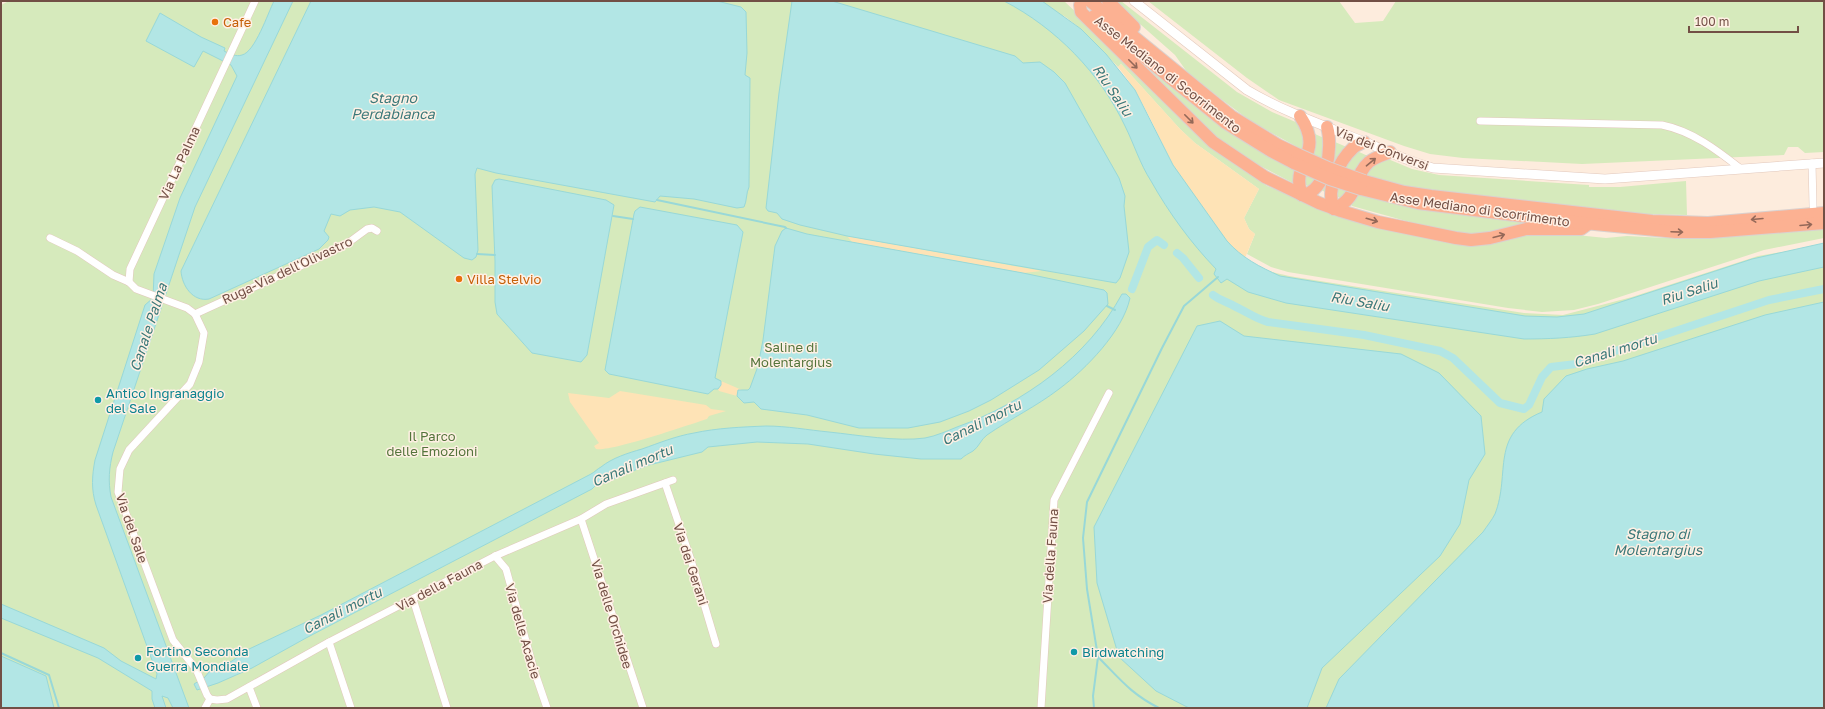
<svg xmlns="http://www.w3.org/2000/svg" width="1825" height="709" font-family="'Golos Text',sans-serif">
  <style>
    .green { fill: #d6eabc }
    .sand { fill: #fee3b6 }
    .water { fill: #b2e6e5; stroke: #98d8d8 }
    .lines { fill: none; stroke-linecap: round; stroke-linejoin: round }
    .stream { stroke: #98d8d8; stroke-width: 2 }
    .canal { stroke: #b2e6e5; stroke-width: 8 }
    .minor-casing { stroke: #e2c8bc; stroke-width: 8 }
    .tertiary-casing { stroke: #e2c8bc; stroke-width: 10 }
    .trunk-casing { stroke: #dad1cf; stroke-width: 14 }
    .minor { stroke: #fff; stroke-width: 7 }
    .tertiary { stroke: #fff; stroke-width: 9 }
    .trunk { stroke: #fcb192; stroke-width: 12 }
    .trunk-bridge-casing { stroke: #dad1cf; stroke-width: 14; stroke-linecap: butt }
    .trunk-bridge { stroke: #fcb192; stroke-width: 12 }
    .oneway { stroke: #946858 }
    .food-dot { fill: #e8710a; stroke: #fff0e4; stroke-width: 1.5 }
    .culture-dot { fill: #0f9aa8; stroke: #fff0e4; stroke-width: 1.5 }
    .labels { text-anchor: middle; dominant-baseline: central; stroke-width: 3; stroke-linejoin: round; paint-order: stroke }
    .food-label { font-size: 13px; fill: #c56008; stroke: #fff0e4; text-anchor: start }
    .street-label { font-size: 13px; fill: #724f45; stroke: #fff0e4 }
    .park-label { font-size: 13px; fill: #54743b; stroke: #fff0e4 }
    .culture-label { font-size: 13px; fill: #0d838f; stroke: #fff0e4; text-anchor: start }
    .water-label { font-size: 14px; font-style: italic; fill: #3a7879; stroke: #fff0e4 }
  </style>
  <rect width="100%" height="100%" fill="#fdecdd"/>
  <!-- green -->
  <g class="green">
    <path d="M 9,1 L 1064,1 L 1240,167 L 1267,186 L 1290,195 L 1453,241 L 1519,234 L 1556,233 L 1606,238 L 1627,236 L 1665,238 L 1709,238 L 1824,229 L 1824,238 L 1764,250 L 1598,304 L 1574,310 L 1542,312 L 1508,308 L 1288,272 L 1271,267 L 1247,254 L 1255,234 L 1249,229 L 1244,218 L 1259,189 L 1195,143 L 1180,129 L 1121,64 L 1118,67 L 1081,29 L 1063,15 L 1234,250 C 1258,270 1271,273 1301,278 L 1524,313 L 1563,315 L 1632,297 L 1758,256 L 1824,245 L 1824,708 L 1,708 L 1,5 Z"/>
    <path d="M 1114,1 L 1121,1 L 1237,92 L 1272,112 L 1298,123 L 1309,138 L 1295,184 L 1249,160 L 1220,142 L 1123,46 L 1225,129 L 1253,147 L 1292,168 L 1301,149 L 1252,122 L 1221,99 L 1187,72 L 1175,55 Z"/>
    <path d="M 1148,1 L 1339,1 L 1355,23 L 1383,21 L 1396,1 L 1824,1 L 1824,152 L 1805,153 L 1798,147 L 1788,147 L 1784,155 L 1582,164 L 1463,158 L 1430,154 L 1404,146 L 1279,100 L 1247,78 Z"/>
    <path d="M 1315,134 L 1326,139 L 1328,145 L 1312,188 L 1304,184 L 1303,179 L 1313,154 Z"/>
    <path d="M 1335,142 L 1349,148 L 1328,194 L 1320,189 L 1334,156 Z"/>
    <path d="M 1357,151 L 1370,157 L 1347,200 L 1335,196 L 1344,166 Z"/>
    <path d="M 1388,159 L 1412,169 L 1439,175 L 1589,185 L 1589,187 L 1620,187 L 1686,181 L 1687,215 L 1642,214 L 1451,193 L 1397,185 L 1365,175 L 1372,165 Z"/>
    <path d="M 1357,193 L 1534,224 L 1478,236 L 1442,231 L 1352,206 L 1351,204 Z"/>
  </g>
  <!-- sand -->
  <g class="sand">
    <path d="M 1121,64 L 1180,129 L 1195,143 L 1259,189 L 1244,218 L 1249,229 L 1255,234 L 1245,258 C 1226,243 1213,223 1200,204 C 1190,191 1180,178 1172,163 C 1155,130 1142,96 1118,67 Z"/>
    <path d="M 847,236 L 1042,271 L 1023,273 L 852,242 Z"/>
    <path d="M 721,381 L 742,390 L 738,391 L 737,396 L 719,391 L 718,389 L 721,385 Z"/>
    <path d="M 620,391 L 706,405 L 711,409 L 726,411 L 709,416 L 707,419 C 688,425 611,452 596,449 L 594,446 L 599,443 L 570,402 L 568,393 L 609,398 Z"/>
  </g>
  <!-- water -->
  <g class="water">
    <path d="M 274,1 L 293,1 L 195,207 L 113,452 C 109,468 108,481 111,497 L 189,708 L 173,708 L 168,698 L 162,696 L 166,708 L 155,708 L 152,699 L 152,691 L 98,658 L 1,618 L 1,604 L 104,648 L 121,661 L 156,679 L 157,674 L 96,505 C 91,489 92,476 95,460 L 145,305 L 153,298 L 154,274 L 180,198 L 237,76 L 231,65 L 203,51 L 194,67 L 146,41 L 160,13 L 201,37 L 225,48 L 224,51 C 230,54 236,57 242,55 C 255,52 268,13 274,1 Z"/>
    <path d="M 311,1 L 717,1 L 741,7 L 746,12 L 747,53 L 745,75 L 750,78 L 749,187 C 746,193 747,201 744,207 L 737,208 L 694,199 L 660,196 L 655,202 L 496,173 L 477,168 L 475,174 L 478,250 L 476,257 L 472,260 L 464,258 L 400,212 L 374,207 L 350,210 L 340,216 L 331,214 L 324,231 L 329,237 L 328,240 L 319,249 L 209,299 C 193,302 182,286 181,271 Z"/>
    <path d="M 792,1 L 832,1 L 1015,56 L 1023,63 L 1040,62 L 1054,72 L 1065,83 L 1119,178 L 1125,196 L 1124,206 L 1129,252 L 1120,278 L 1116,283 L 847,236 L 800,225 L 782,219 L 777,213 L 768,211 L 766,208 L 779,93 Z"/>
    <path d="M 1004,1 L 1042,1 L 1081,29 L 1106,54 L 1135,90 L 1173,165 L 1227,241 C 1242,258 1260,267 1280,276 L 1525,316 L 1557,317 L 1584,314 L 1752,259 L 1824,243 L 1824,267 L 1759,281 L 1595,334 C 1571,338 1548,339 1524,339 L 1286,303 L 1248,292 L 1227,279 L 1221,283 L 1214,274 L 1216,269 C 1191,243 1169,213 1151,181 C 1140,164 1134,144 1125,126 C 1100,73 1056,28 1004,1 Z"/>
    <path d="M 499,179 L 606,200 L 614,205 L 587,355 L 581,362 L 532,353 L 497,314 L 495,302 L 495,261 L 492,186 L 495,180 Z"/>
    <path d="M 640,207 L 737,225 L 743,232 L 715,378 L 721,381 L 721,385 L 718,389 L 714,389 L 708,394 L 609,374 L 605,370 L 634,214 L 635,211 Z"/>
    <path d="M 786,228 L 807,234 L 1023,273 L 1104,290 L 1107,293 L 1108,304 L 1084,331 L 1039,370 L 991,400 L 969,411 L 940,422 L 908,428 L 859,428 L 807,415 L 761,409 L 754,402 L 744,403 L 737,396 L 738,390 L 748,390 L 750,388 L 758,366 L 763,340 L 775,246 L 782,231 Z"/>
    <path d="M 1122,294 L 1126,294 L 1130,298 C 1123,331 1086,369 1059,389 C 1037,406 1010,419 987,435 C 981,439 979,447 973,451 C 968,454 965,455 961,459 L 921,459 L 874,454 L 808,444 L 757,442 L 708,447 L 702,452 L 649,465 L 627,473 L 605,483 L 597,484 L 592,489 L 306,638 L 252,668 L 218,683 L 197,690 L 194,684 L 204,678 L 210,671 L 232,661 L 247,650 L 321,615 L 591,474 C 595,472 597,469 601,467 C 612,458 628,453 642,449 C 659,443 676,436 694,433 C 717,428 742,427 766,426 C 787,426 808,430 829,432 C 858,435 897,442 925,438 C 936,436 947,431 957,427 C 1024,403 1088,357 1122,294 Z"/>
    <path d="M 1824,302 L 1824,708 L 1326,708 L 1339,679 L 1483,532 C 1487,526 1492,520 1495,514 C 1511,473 1489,434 1542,412 L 1544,399 L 1566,376 L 1587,369 L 1623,361 L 1765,315 Z"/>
    <path d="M 1220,321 L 1244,336 L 1401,354 L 1439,373 L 1481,416 L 1485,454 L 1469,480 L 1460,524 L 1440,556 L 1322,668 L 1307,708 L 1189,708 L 1156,691 L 1119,657 L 1097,583 L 1094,527 L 1197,326 Z"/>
    <path d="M 1,656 L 46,676 L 54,708 L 1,708 Z"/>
  </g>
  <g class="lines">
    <!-- stream -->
    <g class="stream">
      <path d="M 657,200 L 785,227 L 786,228"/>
      <path d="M 613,216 L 633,219"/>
      <path d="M 477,254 L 495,255"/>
      <path d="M 1107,306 L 1115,310"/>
      <path d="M 1,653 L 49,675 L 59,708"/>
      <path d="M 1098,657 C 1120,679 1131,694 1159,708"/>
      <path d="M 1094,708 L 1093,696 L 1098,657 L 1087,589 L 1083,538 L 1087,502 L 1162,348 L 1184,306 L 1218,277"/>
    </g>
    <!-- canal -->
    <g class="canal">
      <path d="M 1177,253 L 1183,258 L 1199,278"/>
      <path d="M 1132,289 L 1148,247 L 1157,240 L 1164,245"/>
      <path d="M 1213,295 C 1221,301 1228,302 1236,307 C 1247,312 1256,319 1268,322 L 1364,335 L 1440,351 L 1453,358 L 1500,403 L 1524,409 L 1529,405 L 1542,377 L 1551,367 L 1576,364 L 1769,300 L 1824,289"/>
    </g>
    <!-- minor casing -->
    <g class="minor-casing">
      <g id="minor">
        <path d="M 1480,121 L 1662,125 C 1692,131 1717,150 1741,169"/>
        <path d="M 1812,163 L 1813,206"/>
        <path d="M 50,238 L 77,251 L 113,275 L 129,282 L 136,289 L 187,308 L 195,314 L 204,333 L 199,362 L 190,384 L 129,450 L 120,469 L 118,492 L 173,640 L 196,669 L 207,695 L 210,699 L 205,708"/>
        <path d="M 129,282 L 130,269 L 255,1"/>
        <path d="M 195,314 L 331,252 L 348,243 L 367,229 L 372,228 L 377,231"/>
        <path d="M 665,483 L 691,560 L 716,644"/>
        <path d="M 581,519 L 643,708"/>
        <path d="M 495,556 L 506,569 L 534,670 L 547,708"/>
        <path d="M 413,599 L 447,708"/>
        <path d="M 329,642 L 351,708"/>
        <path d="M 249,687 L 257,708"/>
        <path d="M 210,699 L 217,700 L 227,699 L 329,642 L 495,556 L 581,519 L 606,504 L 673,480"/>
        <path d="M 1041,708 L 1054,500 L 1109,393"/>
      </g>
    </g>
    <!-- tertiary casing -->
    <g class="tertiary-casing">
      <path id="tertiary" d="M 1134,1 L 1247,90 C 1284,112 1325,126 1365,142 C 1387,151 1409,162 1433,168 L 1605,179 L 1824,163"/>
    </g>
    <!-- trunk casing -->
    <g class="trunk-casing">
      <g id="trunk">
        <path d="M 1090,1 L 1231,116 L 1278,145 L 1299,155"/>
        <path d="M 1108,1 L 1134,27"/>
        <path d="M 1080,5 L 1081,12 L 1213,142 L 1265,177 L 1319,203 L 1341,211 L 1378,222 L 1456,238 L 1471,240 L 1490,238 L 1526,229 L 1581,229 L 1588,224"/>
        <path d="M 1094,16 L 1226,123 L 1271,151 L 1294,163"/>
        <path d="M 1300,116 C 1326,155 1289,162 1302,195"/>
        <path d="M 1364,181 L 1404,192 L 1431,196 L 1652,221 L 1708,223 L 1824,213"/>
        <path d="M 1361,189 L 1418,203 L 1554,220 L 1676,232 L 1710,232 L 1824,223"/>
        <path d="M 1302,195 C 1327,192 1333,147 1327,127"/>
        <path d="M 1334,209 C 1361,196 1352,177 1369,162 C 1375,157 1383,155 1390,152"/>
        <path d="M 1334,209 C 1325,190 1339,161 1353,148 C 1356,145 1360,144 1364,142"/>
      </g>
    </g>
    <!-- minor -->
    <use href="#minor" class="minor"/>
    <!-- tertiary -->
    <use href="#tertiary" class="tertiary"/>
    <!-- trunk -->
    <use href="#trunk" class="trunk"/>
    <!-- trunk-bridge casing -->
    <g class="trunk-bridge-casing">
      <g id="trunk-bridge">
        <path d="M 1299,155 L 1328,168 L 1364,181"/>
        <path d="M 1294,163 L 1330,179 L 1361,189"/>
      </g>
    </g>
    <!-- trunk-bridge -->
    <use href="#trunk-bridge" class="trunk-bridge"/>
  </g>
  <!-- one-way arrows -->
  <defs><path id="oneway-shaft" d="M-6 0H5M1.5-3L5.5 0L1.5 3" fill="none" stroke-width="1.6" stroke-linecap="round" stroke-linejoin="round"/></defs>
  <g class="oneway">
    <use href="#oneway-shaft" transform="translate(1133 64) rotate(45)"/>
    <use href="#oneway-shaft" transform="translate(1189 119) rotate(45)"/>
    <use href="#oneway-shaft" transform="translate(1371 162) rotate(-40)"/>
    <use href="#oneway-shaft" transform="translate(1757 219) rotate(175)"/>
    <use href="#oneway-shaft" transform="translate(1372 220) rotate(16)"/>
    <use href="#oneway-shaft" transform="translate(1806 225) rotate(-5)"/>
    <use href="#oneway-shaft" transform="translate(1677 232) rotate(2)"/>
    <use href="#oneway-shaft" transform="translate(1499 236) rotate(-15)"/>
  </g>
  <!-- markers -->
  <g class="food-dot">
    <circle cx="215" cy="22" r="4"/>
    <circle cx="459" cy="279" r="4"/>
  </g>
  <g class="culture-dot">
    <circle cx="98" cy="400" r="4"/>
    <circle cx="1074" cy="652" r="4"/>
    <circle cx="138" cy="658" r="4"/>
  </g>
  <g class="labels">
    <!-- food labels -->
    <g class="food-label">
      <text x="223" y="22">Cafe</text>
      <text x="467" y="279">Villa Stelvio</text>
    </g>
    <!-- street labels -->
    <g class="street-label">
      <text transform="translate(1168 74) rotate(38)">Asse Mediano di Scorrimento</text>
      <text transform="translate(1382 148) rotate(21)">Via dei Conversi</text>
      <text transform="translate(179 163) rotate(-65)">Via La Palma</text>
      <text transform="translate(1480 209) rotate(8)">Asse Mediano di Scorrimento</text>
      <text transform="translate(287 270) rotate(-25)">Ruga-Via dell'Olivastro</text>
      <text transform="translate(132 528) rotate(71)">Via del Sale</text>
      <text transform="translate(1050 556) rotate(-86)">Via della Fauna</text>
      <text transform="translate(691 564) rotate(72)">Via dei Gerani</text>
      <text transform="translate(439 585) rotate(-28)">Via della Fauna</text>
      <text transform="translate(612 614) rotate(73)">Via delle Orchidee</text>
      <text transform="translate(523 631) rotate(74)">Via delle Acacie</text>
    </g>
    <!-- park labels -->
    <g class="park-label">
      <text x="791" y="347">Saline di<tspan x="791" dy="15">Molentargius</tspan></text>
      <text x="432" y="436">Il Parco<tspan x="432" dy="15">delle Emozioni</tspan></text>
    </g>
    <!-- culture labels -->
    <g class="culture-label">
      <text x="106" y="393">Antico Ingranaggio<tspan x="106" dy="15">del Sale</tspan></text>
      <text x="146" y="651">Fortino Seconda<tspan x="146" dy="15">Guerra Mondiale</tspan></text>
      <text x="1082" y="652">Birdwatching</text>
    </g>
    <!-- water labels -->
    <g class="water-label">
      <text transform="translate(1113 90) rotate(56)">Riu Saliu</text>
      <text x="393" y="97">Stagno<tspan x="393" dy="16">Perdabianca</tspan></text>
      <text transform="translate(1689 291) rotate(-18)">Riu Saliu</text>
      <text transform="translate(1360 301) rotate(10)">Riu Saliu</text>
      <text transform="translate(148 327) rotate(-72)">Canale Palma</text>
      <text transform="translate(1615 350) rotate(-17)">Canali mortu</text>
      <text transform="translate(981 422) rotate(-26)">Canali mortu</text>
      <text transform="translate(632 465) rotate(-23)">Canali mortu</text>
      <text x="1658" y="533">Stagno di<tspan x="1658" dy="16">Molentargius</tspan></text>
      <text transform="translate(342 610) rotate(-27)">Canali mortu</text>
    </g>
  </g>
  <!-- border -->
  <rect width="1825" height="709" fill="none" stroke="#724f45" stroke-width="4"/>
  <!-- scale -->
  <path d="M1689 26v6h109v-6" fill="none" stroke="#724f45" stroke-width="2"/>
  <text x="1695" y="26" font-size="12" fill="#724f45" stroke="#fff0e4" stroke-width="3" paint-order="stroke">100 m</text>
</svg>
